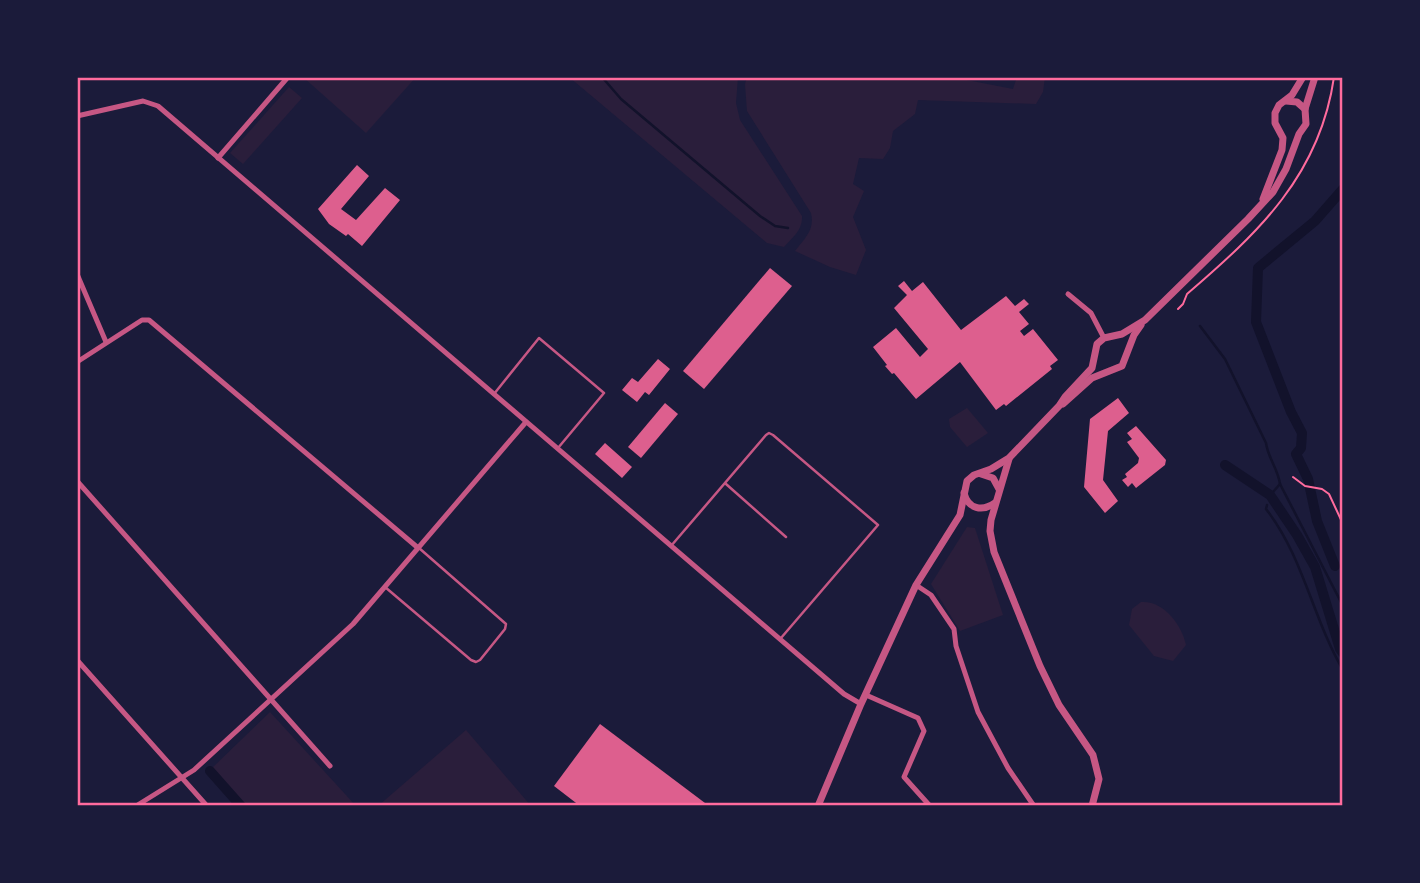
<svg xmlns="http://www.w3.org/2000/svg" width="1420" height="883" font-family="'Titillium Web',sans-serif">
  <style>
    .green { fill: #2a1e3b }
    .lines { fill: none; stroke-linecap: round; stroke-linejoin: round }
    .stream { stroke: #12122b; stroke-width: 2.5 }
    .canal { stroke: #12122b; stroke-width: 10 }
    .building { fill: #dd5f8e }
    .path { stroke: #ff6b9d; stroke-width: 2 }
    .service { stroke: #c65784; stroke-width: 2.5 }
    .minor { stroke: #c65784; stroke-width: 5 }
    .tertiary { stroke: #c65784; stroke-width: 7 }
    .neatline { fill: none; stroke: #ff6b9d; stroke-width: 2.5 }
  </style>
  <rect width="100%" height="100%" fill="#1b1b3a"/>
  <!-- green -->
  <g class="green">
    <path d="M 303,77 L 416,77 L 366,133 Z"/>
    <path d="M 569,77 L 738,77 L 736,103 L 740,120 L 802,216 C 803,230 792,238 784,247 L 767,243 Z"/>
    <path d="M 747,77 L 967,77 L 967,80 L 1013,89 L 1017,77 L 1045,77 L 1043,92 L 1036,104 L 918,100 L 915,114 L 893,131 L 890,148 L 883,159 L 859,158 L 853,184 L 864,191 L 853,217 L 866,250 L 856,275 L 830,267 L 795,251 C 805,238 815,230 811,213 L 747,111 L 745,84 Z"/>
    <path d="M 289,87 L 302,98 L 243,164 L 230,153 Z"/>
    <path d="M 967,408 L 988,433 L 967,447 L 950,427 L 949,419 Z"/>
    <path d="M 967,527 L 975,528 L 1003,615 L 960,631 L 931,584 Z"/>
    <path d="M 1141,602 C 1163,600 1182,625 1186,645 L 1173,661 L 1154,656 L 1129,625 L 1132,609 Z"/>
    <path d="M 270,712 L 356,806 L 242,806 L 210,770 Z"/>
    <path d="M 466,730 L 531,806 L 378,806 Z"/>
  </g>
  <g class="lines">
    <!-- stream -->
    <g class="stream">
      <path d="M 602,77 L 621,99 L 760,216 L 775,226 L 788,228"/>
      <path d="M 1200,326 L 1225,359 L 1266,443 C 1268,458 1278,469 1280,484 L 1343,606"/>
      <path d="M 1273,492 L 1280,484"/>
      <path d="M 1267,505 L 1266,509 C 1303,556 1313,619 1343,670"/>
    </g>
    <!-- canal -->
    <g class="canal">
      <path d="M 1225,465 L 1270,495 L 1297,535 L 1315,567 L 1340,649 L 1343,653"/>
      <path d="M 1335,566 L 1317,521 L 1308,479 L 1296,454 L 1301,448 L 1302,433 L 1291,412 L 1256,322 L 1258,268 L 1315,221 L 1343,189"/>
      <path d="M 210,771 L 241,806"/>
    </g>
  </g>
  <!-- building -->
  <g class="building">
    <path d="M 357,165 L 369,176 L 341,209 L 356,220 L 385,188 L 400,200 L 362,246 L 348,234 L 346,236 L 329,224 L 318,209 Z"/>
    <path d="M 770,268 L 792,286 L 704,389 L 683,371 Z"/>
    <path d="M 904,281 L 912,291 L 923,282 L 961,330 L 1006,296 L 1015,306 L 1024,299 L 1029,304 L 1019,312 L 1029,324 L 1020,331 L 1024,336 L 1033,329 L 1058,360 L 1050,366 L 1052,369 L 1006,406 L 1004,404 L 996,410 L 960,362 L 916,399 L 894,373 L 892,374 L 885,366 L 887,365 L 873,347 L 896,328 L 920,357 L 928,349 L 894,308 L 907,295 L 898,286 Z"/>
    <path d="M 658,359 L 670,369 L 649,395 L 645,392 L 637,402 L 622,390 L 632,378 L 638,382 Z"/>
    <path d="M 1118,398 L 1129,413 L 1108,431 L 1103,480 L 1118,501 L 1105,513 L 1084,487 L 1090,419 Z"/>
    <path d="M 665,403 L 678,414 L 641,458 L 628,447 Z"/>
    <path d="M 1136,426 L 1166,460 L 1165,465 L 1136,488 L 1132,483 L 1128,487 L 1122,480 L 1127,477 L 1125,474 L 1138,463 L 1139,458 L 1127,442 L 1132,439 L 1127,433 Z"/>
    <path d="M 605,443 L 632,467 L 622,478 L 595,454 Z"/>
    <path d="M 600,724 L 709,806 L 580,806 L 554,786 Z"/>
  </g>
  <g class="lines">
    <!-- path -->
    <g class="path">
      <path d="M 1178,309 L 1183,304 L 1187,294 C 1259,232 1320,175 1334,77"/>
      <path d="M 1293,477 L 1305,486 L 1322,489 L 1329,494 L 1343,524"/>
    </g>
    <!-- service -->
    <g class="service">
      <path d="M 494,394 L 539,338 L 604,393 L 558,448"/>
      <path d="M 726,484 L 786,537"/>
      <path d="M 671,546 L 766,435 L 769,433 L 773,435 L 878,525 L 781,638"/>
      <path d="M 385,587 L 471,660 L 476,662 L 480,660 L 505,629 L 506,624 L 419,548"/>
    </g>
    <!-- minor -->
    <g class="minor">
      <path d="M 77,116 L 143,101 L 158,106 L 844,694 L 861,704"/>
      <path d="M 218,158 L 288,77"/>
      <path d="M 77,274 L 106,342"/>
      <path d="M 1068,294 L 1091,313 L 1104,338"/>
      <path d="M 77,362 L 142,320 L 149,320 L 417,547"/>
      <path d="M 77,481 L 330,766"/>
      <path d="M 916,585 L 931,595 L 954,629 L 956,646 L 978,712 L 1008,768 L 1034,806"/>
      <path d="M 77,660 L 207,806"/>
      <path d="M 866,695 L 918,718 L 924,731 L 904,777 L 930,806"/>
      <path d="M 136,806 L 194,770 L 353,624 L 526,422"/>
    </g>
    <!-- tertiary -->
    <g class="tertiary">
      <path d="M 1286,101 L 1297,102 L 1305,109"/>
      <path d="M 1263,199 L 1282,150 L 1283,138 L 1275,123 L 1275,113 L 1279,105 L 1292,95 L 1303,77"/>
      <path d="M 1063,404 L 1092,378 L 1122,366 L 1134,335 L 1141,325"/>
      <path d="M 1009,459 L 991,520 L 990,531 L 994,552 L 1040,666 L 1059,705 L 1093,755 L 1099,779 L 1092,806"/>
      <path d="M 981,474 L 993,478 L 999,489"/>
      <path d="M 964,493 C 968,509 982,512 995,503"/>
      <path d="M 818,806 L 861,704 L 916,585 L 960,515 L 967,481 L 974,475 L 991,469 L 1009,458 L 1059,406 L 1065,397 L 1092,368 L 1097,344 L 1104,338 L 1122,334 L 1145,320 L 1248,219 L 1273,192 L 1286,169 L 1299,134 L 1306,124 L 1305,109 L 1315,77"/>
    </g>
  </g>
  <!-- border -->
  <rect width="1420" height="883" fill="none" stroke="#1b1b3a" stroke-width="158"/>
  <rect x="79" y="79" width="1262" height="725" class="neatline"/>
</svg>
